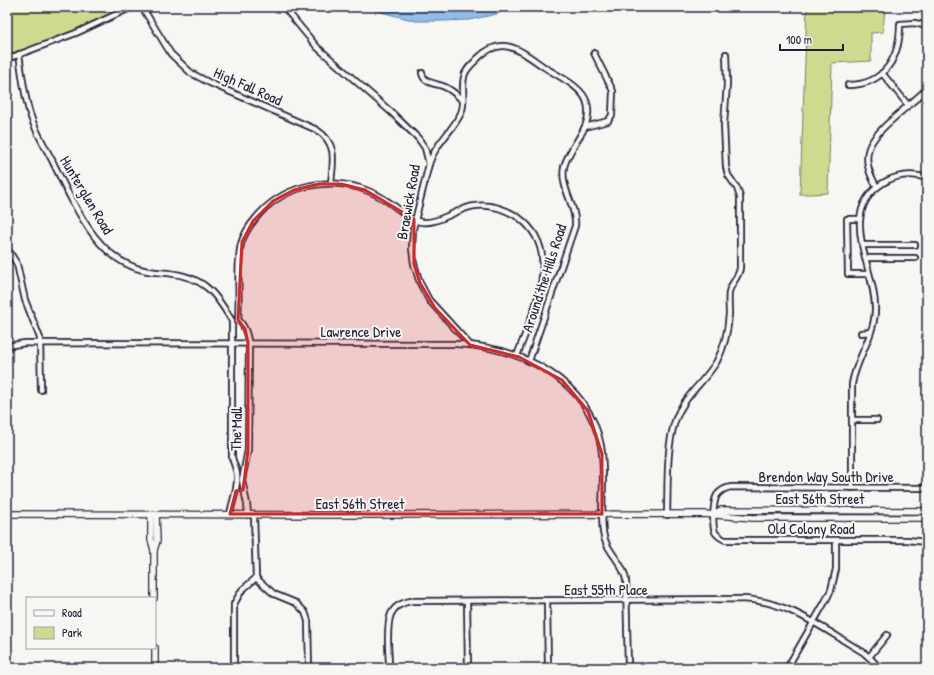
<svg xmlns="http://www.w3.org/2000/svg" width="934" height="675" font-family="'Patrick Hand',sans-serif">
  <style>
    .green { fill: #cedb8e; stroke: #787e64 }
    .water { fill: #90beea; stroke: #6480a4 }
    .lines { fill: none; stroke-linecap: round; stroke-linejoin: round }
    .minor-casing { stroke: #22223b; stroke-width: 8 }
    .major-casing { stroke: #22223b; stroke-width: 8 }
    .minor { stroke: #f6f6f2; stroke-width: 4.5 }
    .major { stroke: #f6f6f2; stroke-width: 5.5 }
    .marked { fill: #d62828; fill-opacity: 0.2; stroke: #d62828; stroke-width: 3; stroke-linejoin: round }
    .labels { text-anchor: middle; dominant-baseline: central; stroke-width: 4; stroke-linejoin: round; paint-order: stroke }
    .street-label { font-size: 15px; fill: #22223b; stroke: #f6f6f2 }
  </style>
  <rect width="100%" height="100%" fill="#f6f6f2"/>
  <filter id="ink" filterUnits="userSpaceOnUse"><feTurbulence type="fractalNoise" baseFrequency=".025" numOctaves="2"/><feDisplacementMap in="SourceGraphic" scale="8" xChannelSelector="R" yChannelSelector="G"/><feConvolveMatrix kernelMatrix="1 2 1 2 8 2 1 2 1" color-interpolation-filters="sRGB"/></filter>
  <g filter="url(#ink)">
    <!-- green -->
    <g class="green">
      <path d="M 7,7 L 128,7 L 65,35 L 7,57 Z"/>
      <path d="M 423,7 L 488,7 L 453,9 Z"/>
      <path d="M 807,7 L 887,7 L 885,7 L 883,32 L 871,33 L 871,61 L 832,63 L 828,193 L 810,194 L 800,194 Z"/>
    </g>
    <!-- water -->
    <path class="water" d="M 366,7 L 423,7 L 453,9 L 512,7 L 497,14 L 469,20 L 443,21 L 416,21 L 373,10 Z"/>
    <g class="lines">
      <!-- minor casing -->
      <g class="minor-casing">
        <g id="minor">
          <path d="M 142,7 L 171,54 L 191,73 L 210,83 L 317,130 C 338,144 333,161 331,183"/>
          <path d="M 284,7 L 317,47 L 391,112 L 418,138 L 425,148 L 429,164 L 413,229 L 412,249 L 414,264 L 420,283 L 429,300 L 470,345"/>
          <path d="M 19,54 C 22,74 24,95 30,114 C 35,130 44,145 52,160 C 64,185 78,215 95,237 C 103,247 114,258 127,264 C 140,271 153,272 168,273 C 204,277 215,292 232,321 L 232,457 C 233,463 237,469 237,476 C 238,489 232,502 230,514"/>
          <path d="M 7,59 L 76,33 L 132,7"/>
          <path d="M 422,73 C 424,84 436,83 445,87 C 452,90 458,96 463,101"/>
          <path d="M 882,73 L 908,105"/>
          <path d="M 848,85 C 885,85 900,57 900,24 L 915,23 L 927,26"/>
          <path d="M 585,127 L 608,121 L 612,115 L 613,91 L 594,53"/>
          <path d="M 429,164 C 435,144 452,132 461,113 C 466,102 461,89 464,77 C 465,69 473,64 478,58 C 503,34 521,51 544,67 C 558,76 583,87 587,103 C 594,128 569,145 564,167 C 560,189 577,206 575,226 L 529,361"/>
          <path d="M 877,187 C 858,156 868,140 894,118 C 905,108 916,99 927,89"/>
          <path d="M 860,219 L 847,219 L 848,274 L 869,274"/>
          <path d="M 863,245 L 915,245"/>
          <path d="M 7,248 L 17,264 L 25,300 L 40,338 L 41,390"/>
          <path d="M 865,258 L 915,258"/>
          <path d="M 238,320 C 240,296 236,266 241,244 C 244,234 249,226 256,218 C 281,187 322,177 360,188 C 369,191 379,195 387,201 C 397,207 406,217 417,221 C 437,227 456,208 475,206 C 490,204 505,209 518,217 C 566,251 532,313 517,356"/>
          <path d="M 238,320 C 246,326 248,338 249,347 L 248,450 L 242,480 L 247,504 L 248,515"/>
          <path d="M 861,333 L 870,332"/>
          <path d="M 7,346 L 25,343 L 456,344 C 519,347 588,378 601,446 C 606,474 600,503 603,532 C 605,551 623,561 626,580 L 628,668"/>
          <path d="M 852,420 L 877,420"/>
          <path d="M 852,488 L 852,384 C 856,359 874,337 875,311 C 877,270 835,213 883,183 C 896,175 912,173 927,178"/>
          <path d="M 927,488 L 731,487 C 725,488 721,490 717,495 C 713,502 712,525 715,532 C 717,536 721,538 725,540 L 907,540 L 927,542"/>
          <path d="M 254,515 L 256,578"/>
          <path d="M 667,515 C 668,486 666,448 675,421 C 684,395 704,383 717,361 C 725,346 728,330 729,314 C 729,307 728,299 729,292 C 731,283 739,277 740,268 L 740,197 L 737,188 L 728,175 L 726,167 L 724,124 L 727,84 L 726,54"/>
          <path d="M 256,578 L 274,594 L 296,603 L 305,612 L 308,621 L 309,668"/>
          <path d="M 467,601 L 468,668"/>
          <path d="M 547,601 L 548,668"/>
          <path d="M 869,657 L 887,635"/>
          <path d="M 234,668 L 234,604 L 242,590 L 256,578"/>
          <path d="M 389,668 C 389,658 388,649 388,639 C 388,620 388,605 411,601 L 741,599 C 787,600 825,630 863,652 L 872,660 L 879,668"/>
          <path d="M 787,668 L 825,602 L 831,590 L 836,569 L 836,540"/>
        </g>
      </g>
      <!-- major casing -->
      <g class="major-casing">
        <g id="major">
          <path d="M 7,514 L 366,515 L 704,514 L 753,518 L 927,518"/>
          <path d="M 151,514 L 151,540 L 154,550 L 154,598"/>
          <path d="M 714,514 L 721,510 L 927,511"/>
          <path d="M 154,550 L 157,541 L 156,514"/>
          <path d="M 155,648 L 155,668"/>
        </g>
      </g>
      <!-- minor -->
      <use href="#minor" class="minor"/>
      <!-- major -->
      <use href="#major" class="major"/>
    </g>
  </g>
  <!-- marked area -->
  <path class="marked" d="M 319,184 L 341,184 L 365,190 L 414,219 L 414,264 L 420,283 L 435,308 L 470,345 L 519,357 L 562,380 L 588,411 L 602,454 L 602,514 L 230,514 L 236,491 L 243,490 L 248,450 L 248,343 L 245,329 L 238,320 L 242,242 L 253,221 L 273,201 L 294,190 Z"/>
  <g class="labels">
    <!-- street labels -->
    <g class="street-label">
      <text transform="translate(248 86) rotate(24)">High Fall Road</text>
      <text transform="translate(87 195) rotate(59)">Hunterglen Road</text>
      <text transform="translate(408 202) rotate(-80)">Braewick Road</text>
      <text transform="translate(544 278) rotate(-72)">Around the Hills Road</text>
      <text x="361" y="331">Lawrence Drive</text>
      <text transform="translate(236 429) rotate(-89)">The Mall</text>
      <text x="826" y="476">Brendon Way South Drive</text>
      <text x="820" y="498">East 56th Street</text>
      <text x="360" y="503">East 56th Street</text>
      <text x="811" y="528">Old Colony Road</text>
      <text x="606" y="589">East 55th Place</text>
    </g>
  </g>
  <!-- margin -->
  <rect width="934" height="675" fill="none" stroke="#f6f6f2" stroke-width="24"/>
  <rect x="12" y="12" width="910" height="651" fill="none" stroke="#22223b" stroke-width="1.5" filter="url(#ink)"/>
  <!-- legend -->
  <rect x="26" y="597" width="130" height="52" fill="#f6f6f2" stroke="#a1a1a9"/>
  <rect x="34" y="610" width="20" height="6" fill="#f6f6f2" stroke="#a1a1a9"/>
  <text x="62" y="617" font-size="12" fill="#22223b">Road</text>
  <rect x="34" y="627" width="20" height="12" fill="#cedb8e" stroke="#a1a1a9"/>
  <text x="62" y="637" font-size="12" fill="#22223b">Park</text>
  <!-- scale -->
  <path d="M780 44v6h63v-6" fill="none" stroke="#22223b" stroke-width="2"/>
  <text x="786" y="44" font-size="12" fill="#22223b" stroke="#f6f6f2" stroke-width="3" paint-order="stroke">100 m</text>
</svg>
